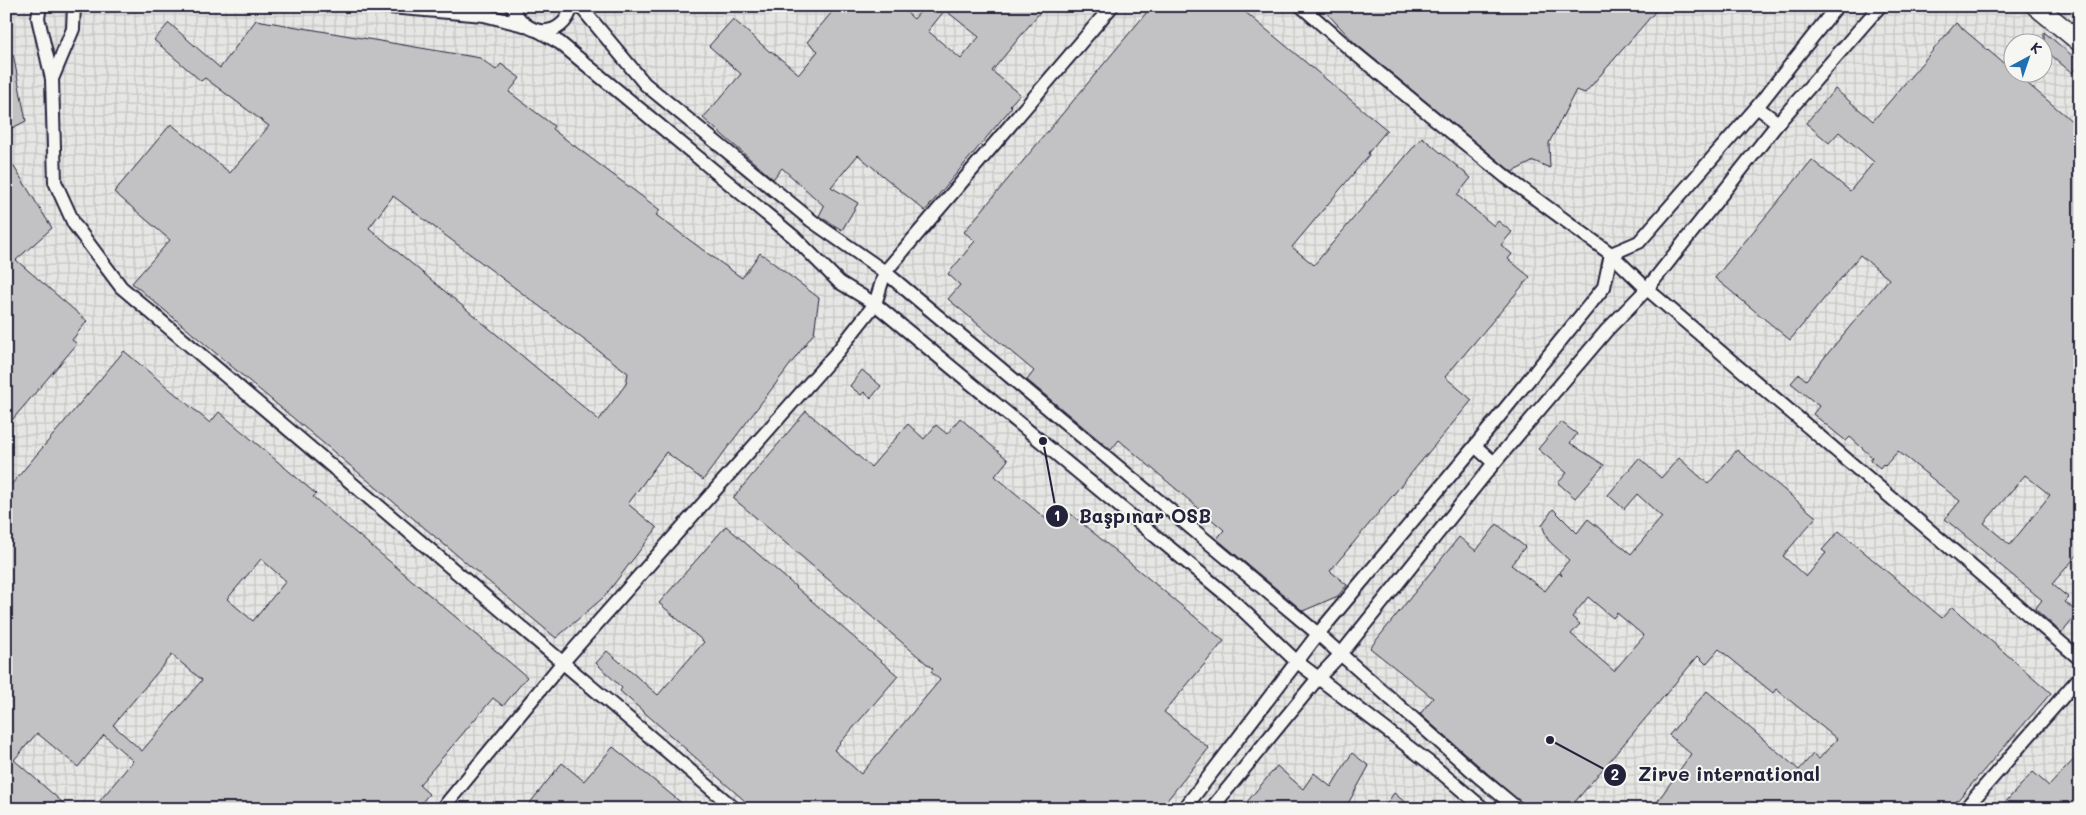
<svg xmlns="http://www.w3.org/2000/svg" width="2086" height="815" font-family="Mali,sans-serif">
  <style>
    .industrial { fill: url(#industrial-grid); fill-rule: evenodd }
    .building { fill: #c2c2c4; stroke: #22223b; fill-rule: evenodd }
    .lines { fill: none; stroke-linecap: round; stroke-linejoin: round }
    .street-casing { stroke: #22223b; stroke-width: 16 }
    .secondary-casing { stroke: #22223b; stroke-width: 22 }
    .street { stroke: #f6f6f2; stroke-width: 12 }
    .secondary { stroke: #f6f6f2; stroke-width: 19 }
    .leader { fill: none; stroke: #22223b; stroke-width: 2 }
    .callout-dot { fill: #22223b; stroke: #f6f6f2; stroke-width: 2 }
    .mark-label { font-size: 15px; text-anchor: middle; font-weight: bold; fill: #fff }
    .callout-label { font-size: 19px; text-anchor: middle; font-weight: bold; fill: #22223b; stroke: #f6f6f2; stroke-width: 4; stroke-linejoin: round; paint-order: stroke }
  </style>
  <defs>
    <pattern id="industrial-grid" width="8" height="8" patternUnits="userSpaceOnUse" patternTransform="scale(1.25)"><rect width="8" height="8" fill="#e6e6e4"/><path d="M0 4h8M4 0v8" fill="none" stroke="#c5c5c4"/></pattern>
  </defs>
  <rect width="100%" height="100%" fill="#f6f6f2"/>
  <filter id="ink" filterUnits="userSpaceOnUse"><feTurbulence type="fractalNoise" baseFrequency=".02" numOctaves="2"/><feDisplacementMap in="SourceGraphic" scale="10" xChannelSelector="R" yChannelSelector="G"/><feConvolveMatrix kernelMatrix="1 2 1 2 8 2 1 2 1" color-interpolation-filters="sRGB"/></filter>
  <g filter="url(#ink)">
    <!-- industrial -->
    <path class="industrial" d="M 6,6 L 2080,6 L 2080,809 L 6,809 ZM 2014,42 L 2044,42 L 2044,72 L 2014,72 Z"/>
    <!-- building -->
    <g class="building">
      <path d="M 837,6 L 899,6 L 914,19 L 925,6 L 1045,6 L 992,71 L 1020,94 L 1010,105 L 1012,107 L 925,211 L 858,155 L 831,187 L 858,203 L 842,230 L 819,216 L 824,206 L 782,168 L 773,179 L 703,118 L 741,74 L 709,46 L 733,19 L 770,52 L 771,51 L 799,74 L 818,51 L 807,42 ZM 945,10 L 979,37 L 961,59 L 928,31 Z"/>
      <path d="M 1152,6 L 1238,6 L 1387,130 L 1368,153 L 1369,155 L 1292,247 L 1314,265 L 1422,137 L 1471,178 L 1457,195 L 1494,226 L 1498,221 L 1512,232 L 1501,245 L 1512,254 L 1508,259 L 1530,277 L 1445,377 L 1472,400 L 1330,571 L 1347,585 L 1338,596 L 1303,611 L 1217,539 L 1224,530 L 1119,440 L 1111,450 L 1027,380 L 1034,371 L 948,299 L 960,285 L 948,274 L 975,241 L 964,232 Z"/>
      <path d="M 1320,6 L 1660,6 L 1585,93 L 1576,90 L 1549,143 L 1550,168 L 1534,161 L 1512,172 L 1356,44 Z"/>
      <path d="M 256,20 L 480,58 L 496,70 L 501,64 L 520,78 L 509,92 L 554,126 L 552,129 L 660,210 L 656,215 L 703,250 L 742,278 L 760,253 L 819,298 L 814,333 L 703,480 L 666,452 L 628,504 L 657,528 L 604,597 L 556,638 L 132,283 L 170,240 L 114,192 L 171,124 L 230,173 L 269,126 L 205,78 L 201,81 L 154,40 L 169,23 L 220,68 ZM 393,196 L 628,373 L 626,384 L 599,420 L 369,228 Z"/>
      <path d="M 1956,23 L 2080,128 L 2080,552 L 2052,584 L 2069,598 L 2065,602 L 2078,613 L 2062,633 L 2035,609 L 2042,600 L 1945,519 L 1960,501 L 1898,451 L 1885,466 L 1883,464 L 1880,468 L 1870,460 L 1872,457 L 1850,437 L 1846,441 L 1813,414 L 1819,406 L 1791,383 L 1799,374 L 1806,380 L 1889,279 L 1860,255 L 1790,340 L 1715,278 L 1812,160 L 1850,191 L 1874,162 L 1839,132 L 1829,143 L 1806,123 L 1835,89 L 1873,121 ZM 2025,475 L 2050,495 L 2010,545 L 1984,523 Z"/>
      <path d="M 2044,32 L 2080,62 L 2072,73 L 2044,49 Z"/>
      <path d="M 13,54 L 26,121 L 6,131 L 6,55 Z"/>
      <path d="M 6,154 L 52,228 L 16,260 L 87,321 L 72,340 L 77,344 L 6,427 Z"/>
      <path d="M 124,351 L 210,423 L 219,412 L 316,494 L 313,497 L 527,677 L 503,706 L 493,698 L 419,785 L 429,794 L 416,809 L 93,809 L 133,761 L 104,735 L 78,767 L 37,733 L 14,760 L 70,809 L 14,809 L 6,802 L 6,491 ZM 261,559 L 286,581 L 253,621 L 227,599 ZM 172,655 L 202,680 L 142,751 L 113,725 Z"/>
      <path d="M 862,370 L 881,386 L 871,398 L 864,392 L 861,395 L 850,386 Z"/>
      <path d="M 806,411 L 871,467 L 908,424 L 924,439 L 936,425 L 947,434 L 960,418 L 1008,460 L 995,476 L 1053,525 L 1066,510 L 1224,641 L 1164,712 L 1209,748 L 1160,809 L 754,809 L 620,691 L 622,688 L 596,663 L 607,651 L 658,695 L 704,642 L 659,603 L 726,526 L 898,676 L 834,750 L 861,774 L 940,680 L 931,672 L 933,669 L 733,498 Z"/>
      <path d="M 1561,422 L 1577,434 L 1570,443 L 1604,465 L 1575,498 L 1558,483 L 1567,473 L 1538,449 Z"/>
      <path d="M 1737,450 L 1816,517 L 1783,556 L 1806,577 L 1826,553 L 1822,550 L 1839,531 L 1942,618 L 1952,607 L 2051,693 L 1950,809 L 1652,809 L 1691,754 L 1669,735 L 1707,691 L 1799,770 L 1813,754 L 1819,759 L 1837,739 L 1776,689 L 1773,693 L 1719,649 L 1706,664 L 1698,656 L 1569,809 L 1528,809 L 1420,714 L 1433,698 L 1370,648 L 1459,537 L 1476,551 L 1497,524 L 1525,547 L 1511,565 L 1545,591 L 1559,573 L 1562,576 L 1560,571 L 1569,560 L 1548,540 L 1542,525 L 1553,509 L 1577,533 L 1588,519 L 1631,554 L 1662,517 L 1637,494 L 1624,509 L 1608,495 L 1639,458 L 1661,478 L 1679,458 L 1708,484 ZM 1588,597 L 1613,618 L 1617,613 L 1644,636 L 1614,671 L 1571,634 L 1580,624 L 1572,617 Z"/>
      <path d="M 613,747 L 689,809 L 525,809 L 562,763 L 584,781 Z"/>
      <path d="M 1352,753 L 1369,766 L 1345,809 L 1241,809 L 1277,766 L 1303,789 L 1314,773 L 1331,787 Z"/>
      <path d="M 2080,753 L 2080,809 L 1999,809 L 2033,772 L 2049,786 Z"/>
      <path d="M 1394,793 L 1413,809 L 1383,809 Z"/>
    </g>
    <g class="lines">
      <!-- street casing -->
      <g class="street-casing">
        <g id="street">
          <path d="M 40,6 L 38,18 L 52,79 L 55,182 L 74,224 L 121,287 L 735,809"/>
          <path d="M 378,6 L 484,15 L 524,25"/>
          <path d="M 512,6 C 524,38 563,41 572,6"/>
          <path d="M 580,6 L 645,84 L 812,221 L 885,272 L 1318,634 L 1478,776 L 1518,809"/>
          <path d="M 1301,6 L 1351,50 L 1506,177 L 1611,254 L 1647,289 L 2080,659"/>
          <path d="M 539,31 L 560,43 L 794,237 L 839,282 L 875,304 L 1229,597 L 1296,661 L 1431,764 L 1484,809"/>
          <path d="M 52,79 L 73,29 L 74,6"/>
          <path d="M 1757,107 L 1778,123"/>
          <path d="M 1475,446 L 1494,463"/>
          <path d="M 442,809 L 563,662 L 838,351 L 875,304 L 885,272 L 1112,6"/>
          <path d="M 1184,809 L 1318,634 L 1475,446 L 1604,287 L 1611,254 L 1639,242 L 1757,107 L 1837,6"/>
          <path d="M 1211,809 L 1318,678 L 1341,654 L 1494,463 L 1607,330 L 1647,289 L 1778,123 L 1880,6"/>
          <path d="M 1965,809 L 2080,677"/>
        </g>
      </g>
      <!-- secondary casing -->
      <g class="secondary-casing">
        <path id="secondary" d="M 2036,6 L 2080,42"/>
      </g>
      <!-- street -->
      <use href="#street" class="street"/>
      <!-- secondary -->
      <use href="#secondary" class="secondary"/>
    </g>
  </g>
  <!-- callouts -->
  <path class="leader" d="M1043 441L1057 516M1550 740L1615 775"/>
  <g class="callout-dot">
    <circle cx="1043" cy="441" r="5"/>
    <circle cx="1550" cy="740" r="5"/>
    <circle cx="1057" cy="516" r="12"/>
    <circle cx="1615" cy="775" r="12"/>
  </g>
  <g class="mark-label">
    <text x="1057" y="521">1</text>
    <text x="1615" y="780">2</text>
  </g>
  <g class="callout-label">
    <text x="1145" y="523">Başpınar OSB</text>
    <text x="1729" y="781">Zirve international</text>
  </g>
  <!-- margin -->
  <rect width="2086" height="815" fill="none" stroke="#f6f6f2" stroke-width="25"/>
  <rect x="12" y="12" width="2061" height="790" fill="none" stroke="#22223b" stroke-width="2" filter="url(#ink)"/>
  <!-- north arrow -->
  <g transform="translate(2028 58) rotate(40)"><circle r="24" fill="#f6f6f2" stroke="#a1a1a9"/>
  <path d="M0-4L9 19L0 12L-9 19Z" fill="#1f6fb2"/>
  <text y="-8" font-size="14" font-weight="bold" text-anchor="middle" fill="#22223b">K</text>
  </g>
</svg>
